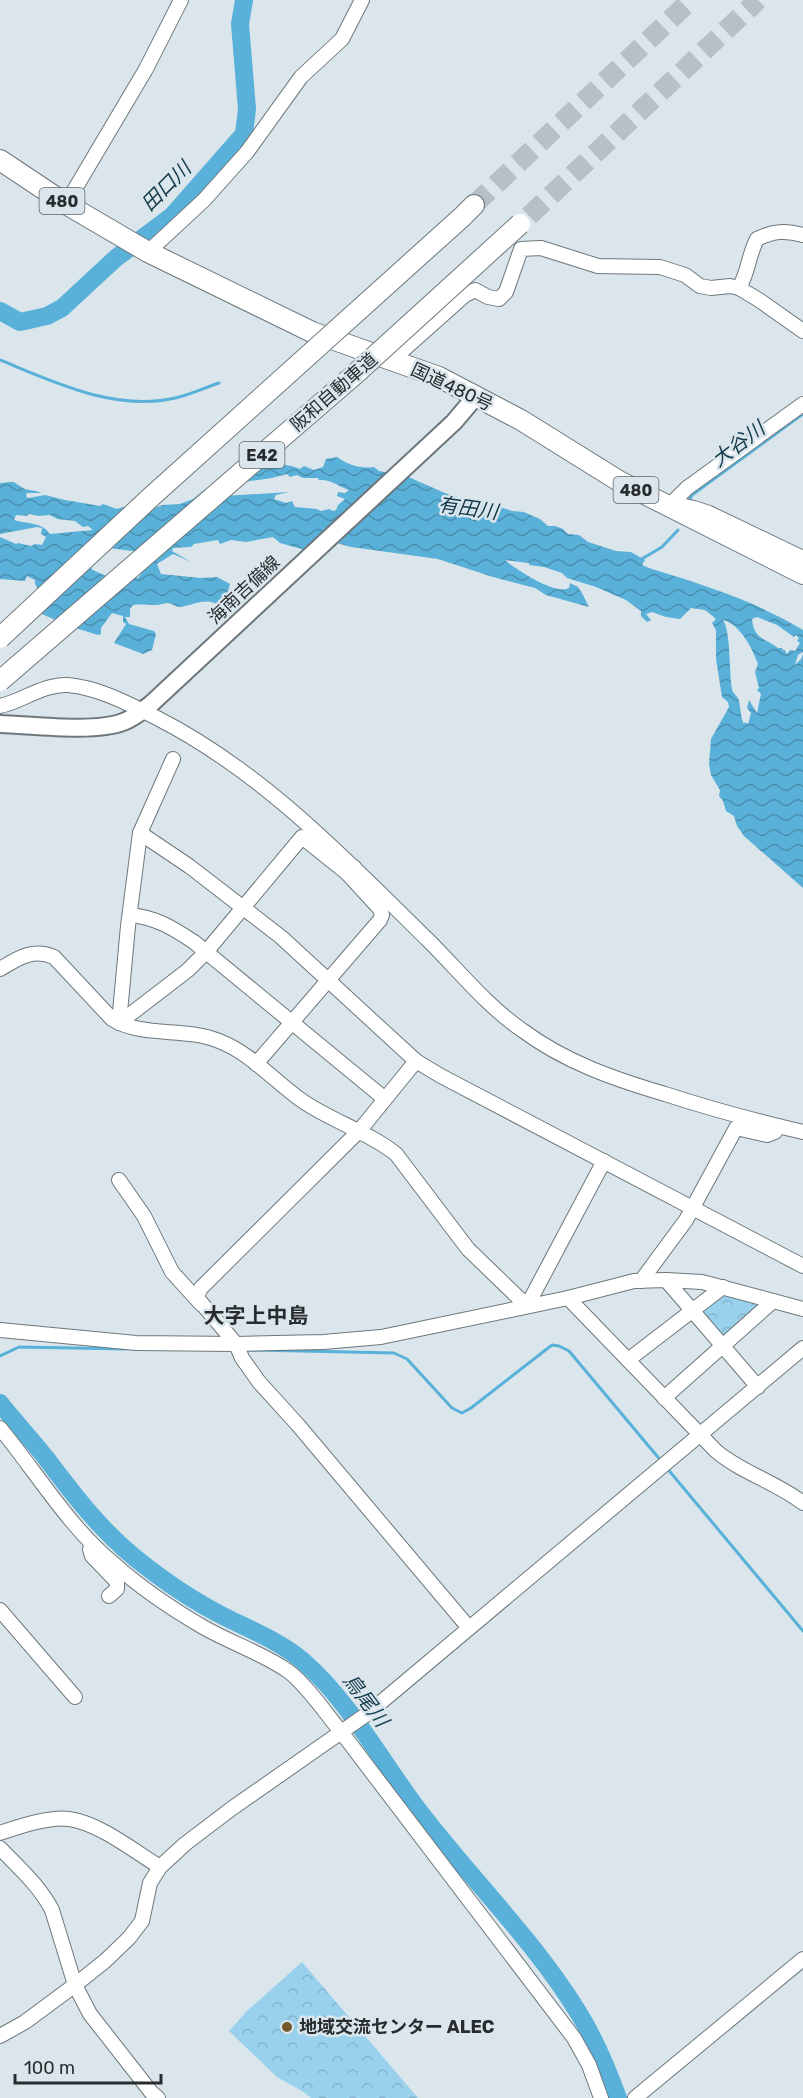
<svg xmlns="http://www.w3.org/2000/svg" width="803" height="2098" font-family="Rubik,'Noto Sans JP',sans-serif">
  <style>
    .forest { fill: url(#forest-crowns) }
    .water { fill: url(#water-waves); fill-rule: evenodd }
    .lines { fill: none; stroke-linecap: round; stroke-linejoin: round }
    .stream { stroke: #59b0d8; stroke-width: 3 }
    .river { stroke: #59b0d8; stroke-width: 18 }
    .highway-tunnel { stroke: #b6c1c6; stroke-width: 20; stroke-dasharray: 20 10; stroke-linecap: butt }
    .minor-casing { stroke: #6d777c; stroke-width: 16 }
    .major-casing { stroke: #6d777c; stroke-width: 20 }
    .highway-casing { stroke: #6d777c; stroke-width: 22 }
    .minor { stroke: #fff; stroke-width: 14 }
    .major { stroke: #fff; stroke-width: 16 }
    .highway { stroke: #fff; stroke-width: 20 }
    .highway-bridge-casing { stroke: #6d777c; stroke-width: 22; stroke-linecap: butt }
    .highway-bridge { stroke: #fff; stroke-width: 20 }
    .poi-dot { fill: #75582b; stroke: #dae6ec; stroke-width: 2 }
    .labels { text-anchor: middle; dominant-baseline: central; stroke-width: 5; stroke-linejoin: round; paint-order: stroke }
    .shield { fill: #dae6ec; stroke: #5d6468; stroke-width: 1.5 }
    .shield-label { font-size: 16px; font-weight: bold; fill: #282c2f }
    .street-label { font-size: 18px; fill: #282c2f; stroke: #dae6ec }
    .poi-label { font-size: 18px; font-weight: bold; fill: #282c2f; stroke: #dae6ec; text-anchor: start }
    .water-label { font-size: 20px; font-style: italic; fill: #143b4c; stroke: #dae6ec }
    .quarter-label { font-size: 21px; font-weight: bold; fill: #282c2f; stroke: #dae6ec }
  </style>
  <defs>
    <pattern id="forest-crowns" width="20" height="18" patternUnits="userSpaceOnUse" patternTransform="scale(1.5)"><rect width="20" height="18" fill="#99d1ec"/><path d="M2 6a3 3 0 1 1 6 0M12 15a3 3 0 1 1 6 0" fill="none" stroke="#84b4cb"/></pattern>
    <pattern id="water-waves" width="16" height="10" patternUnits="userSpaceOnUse" patternTransform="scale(1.5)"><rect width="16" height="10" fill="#59b0d8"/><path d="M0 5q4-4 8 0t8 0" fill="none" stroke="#4a8fb0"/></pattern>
  </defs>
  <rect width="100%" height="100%" fill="#dae6ec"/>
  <!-- forest -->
  <g class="forest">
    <path d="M 723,1290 L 768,1303 L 723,1343 L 696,1311 Z"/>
    <path d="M 302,1962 L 418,2098 L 311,2098 L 302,2091 L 277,2077 L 229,2031 L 247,2011 Z"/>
  </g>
  <!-- water -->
  <path class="water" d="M 337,457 C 348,465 361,469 374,467 L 379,471 L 406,476 L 445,493 L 461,498 L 483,501 L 512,511 L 524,512 L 540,519 L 548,526 L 555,526 L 563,529 L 568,534 L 579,535 L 588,542 L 616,551 L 631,552 L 645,560 L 642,565 L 649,568 C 704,585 753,600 803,630 L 803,652 L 798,655 L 795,665 L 801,659 L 803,654 L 803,888 L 744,836 L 737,826 L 734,816 L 726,811 L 723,801 L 719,796 L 720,790 L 711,775 L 709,764 L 711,739 L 729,707 L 728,702 L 722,697 L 716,659 L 716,630 L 712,623 L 716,619 L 705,610 L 691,608 L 680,619 L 666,617 L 652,612 L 646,614 L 651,620 L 647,622 L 641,616 L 641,611 L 626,600 L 596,587 L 567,578 L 562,573 L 544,567 L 529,565 L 529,563 L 505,560 C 517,570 555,595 569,588 L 570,583 L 578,587 L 582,593 L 589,607 L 546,595 L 535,588 L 493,577 L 438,559 L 351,547 L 337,543 L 330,543 L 309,551 L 280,543 L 273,537 L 246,542 L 231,540 L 220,544 L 218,540 L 194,544 L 191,547 L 173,548 L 172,551 L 191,562 L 173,554 L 157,564 L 161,574 L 201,578 L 217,577 L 230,584 L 228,591 L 232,595 L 233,604 L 223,608 C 208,596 197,604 181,607 C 175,607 172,603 167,603 C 166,603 158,605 157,605 C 149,605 141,604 133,605 L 130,609 L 130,617 L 125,617 L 129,624 L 154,631 L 156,634 L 152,650 L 143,654 L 114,643 L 126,624 L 123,622 L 123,616 L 112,613 L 101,628 L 101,634 L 98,635 L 72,627 L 37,612 L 39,591 L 35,584 L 35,580 L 27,576 L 25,581 L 0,579 L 0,537 L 16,544 L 18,543 L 31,546 L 35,544 L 42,545 L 46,537 L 41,534 L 42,528 L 37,527 L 0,534 L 0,483 C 17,481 11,481 25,489 C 31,491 36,490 41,493 L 27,493 L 26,496 L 28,498 L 45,495 L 65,500 L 100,506 L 103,504 L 117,509 L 123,507 L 151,509 L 163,505 L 180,504 L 193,499 L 204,490 L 234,473 L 255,464 L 276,468 L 276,464 C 283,464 294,466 300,469 L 304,466 L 314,470 L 323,467 L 326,459 ZM 287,474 L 290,477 L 297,475 L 303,478 L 318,478 L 319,480 C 332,479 339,487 349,490 L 345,493 L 338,492 L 337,496 L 345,499 L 338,505 L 336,510 L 333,511 L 329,509 L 321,511 L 317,509 L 295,507 L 292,501 L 286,503 L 274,499 L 276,495 L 289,492 L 224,496 C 244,478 249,482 272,478 C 277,477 282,475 287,474 ZM 30,514 L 38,516 L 50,515 L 57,519 L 75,521 L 83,527 L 88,526 L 93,530 L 50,534 C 42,522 27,524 14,520 L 16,515 L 26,516 ZM 109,548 L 140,552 C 143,562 146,570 138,578 L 106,576 L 93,570 L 89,566 L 66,562 L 74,557 ZM 757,617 L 777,625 L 794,637 L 796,635 L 799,638 L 797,641 L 800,643 L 795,651 L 790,650 L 787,654 L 784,649 L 783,651 L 782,648 L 778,648 C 766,638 754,640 752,619 ZM 723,620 C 740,624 752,648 758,664 L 755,672 L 759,688 L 757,690 L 761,694 L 757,713 L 749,700 L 747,708 L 751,713 L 748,724 L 745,722 L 744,724 C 740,716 741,709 739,701 C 738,696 733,694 732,689 C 729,673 731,631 723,620 Z"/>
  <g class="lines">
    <!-- stream -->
    <g class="stream">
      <path d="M 0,360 C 54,382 115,412 175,398 C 189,395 204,388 219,383"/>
      <path d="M 690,499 L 692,495 L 803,414"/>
      <path d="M 640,560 L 662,547 L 678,530"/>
      <path d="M 249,1350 L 394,1353 L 407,1359 L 452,1408 L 462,1413 L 471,1408 L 552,1345 L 559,1346 L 569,1351 L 662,1462"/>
      <path d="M 0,1356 L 19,1347 L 126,1349"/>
      <path d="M 666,1467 L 803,1631"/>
    </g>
    <!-- river -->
    <g class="river">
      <path d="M 0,311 L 20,322 L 47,316 L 62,308 L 116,258 L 172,216 L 244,134 L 247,109 L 240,24 L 244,0"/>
      <path d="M 0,1403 C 15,1422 31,1439 46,1458 C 73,1494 99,1528 134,1557 C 160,1578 195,1602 225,1617 C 251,1630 281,1642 303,1661 C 351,1703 381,1761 419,1811 C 471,1879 533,1939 578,2012 C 595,2039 607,2068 618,2098"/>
    </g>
    <!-- highway-tunnel -->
    <g class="highway-tunnel">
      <path d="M 474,205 L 691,0"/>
      <path d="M 529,216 L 758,0"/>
    </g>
    <!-- minor casing -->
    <g class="minor-casing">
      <g id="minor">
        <path d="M 66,204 L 146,69 L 181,0"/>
        <path d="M 148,252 L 204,200 L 247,152 L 301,77 L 342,39 L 362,0"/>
        <path d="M 739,288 C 749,271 748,256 757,239 C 773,231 786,230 803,235"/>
        <path d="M 392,360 L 465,295 L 475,290 L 488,297 L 499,299 L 506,292 L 521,249 L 541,248 L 598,266 L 660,267 L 685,275 L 700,286 L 711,288 L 730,286 L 739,288 L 759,300 L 803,331"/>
        <path d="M 676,504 L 694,508 L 709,513 L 803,558"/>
        <path d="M 668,507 L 687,488 L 803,404"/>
        <path d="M 0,706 C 23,701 43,684 68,685 C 100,688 129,704 157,718 C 263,772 345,859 429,941 C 459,971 487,1006 522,1030 C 565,1062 614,1079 665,1094 C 711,1109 756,1121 803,1132"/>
        <path d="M 140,833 L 189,866 L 281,937 L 416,1061 L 441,1076 L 803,1266"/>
        <path d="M 130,915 C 155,917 173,928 194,942 L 385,1099"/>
        <path d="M 0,969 C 18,958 33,948 54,957 L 112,1019 C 143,1038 185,1027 219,1041 C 251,1053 276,1083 304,1102 C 334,1122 368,1132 396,1154 L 468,1249 L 527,1306"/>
        <path d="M 119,1023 L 188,970 L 206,952 L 302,837 L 347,873 L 354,867"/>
        <path d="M 119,1023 L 128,926 L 140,833 L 173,759"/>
        <path d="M 416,1061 L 360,1130 L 201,1288 L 198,1294 L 198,1299 L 236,1344 L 242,1358 L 259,1382 L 298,1425 L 469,1628"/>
        <path d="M 256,1064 L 380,920 L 382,915 L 380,909 L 347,873"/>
        <path d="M 119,1180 L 144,1216 L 172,1272 L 201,1304"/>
        <path d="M 666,1280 L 758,1387"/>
        <path d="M 641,1281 L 686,1220 L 736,1128 L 767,1135 L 775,1132 L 778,1126"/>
        <path d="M 568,1298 L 716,1451 C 742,1473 776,1482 803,1503"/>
        <path d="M 527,1306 L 604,1161"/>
        <path d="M 0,1330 L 136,1343 L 236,1344 L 323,1342 L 381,1337 L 568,1298 L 634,1281 L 666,1280 L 702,1282 L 803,1309"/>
        <path d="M 628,1360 L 723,1287"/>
        <path d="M 664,1398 L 773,1301"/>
        <path d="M 0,1428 C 37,1473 69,1527 114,1564 C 141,1588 172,1609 203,1627 C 231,1643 262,1653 288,1671 C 306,1684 327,1715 342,1733 L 574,2038 L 589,2065 L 601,2098"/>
        <path d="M 90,1549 L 92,1556 L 117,1582 L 117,1589 L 109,1596"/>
        <path d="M 0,1610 L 75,1697"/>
        <path d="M 0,1833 C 17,1827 51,1816 69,1819 C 99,1823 134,1851 160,1867"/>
        <path d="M 0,1848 C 19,1868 39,1885 52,1910 L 75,1985 L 90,2014 L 151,2092 L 158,2098"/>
        <path d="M 0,2036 L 25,2022 L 75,1985 L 105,1961 L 129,1938 L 142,1921 L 150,1883 L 160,1867 L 185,1844 L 231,1809 L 367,1714 L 803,1348"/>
        <path d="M 635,2098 L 803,1959"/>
      </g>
    </g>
    <!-- major casing -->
    <g class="major-casing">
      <path id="major" d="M 0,724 C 33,725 94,733 123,722 C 134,718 142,711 151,704 L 454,422 L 476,396"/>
    </g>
    <!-- highway casing -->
    <g class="highway-casing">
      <g id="highway">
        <path d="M 0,160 L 66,204 L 148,252 L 312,332 L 439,377 L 521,420 L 619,481 L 803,574"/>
        <path d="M 462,217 L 474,205"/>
      </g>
    </g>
    <!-- minor -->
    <use href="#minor" class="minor"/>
    <!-- major -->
    <use href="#major" class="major"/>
    <!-- highway -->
    <use href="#highway" class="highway"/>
    <!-- highway-bridge casing -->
    <g class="highway-bridge-casing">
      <g id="highway-bridge">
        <path d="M 0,638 L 151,497 L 462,217"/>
        <path d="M 0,681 L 353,376 L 520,224"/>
      </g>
    </g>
    <!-- highway-bridge -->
    <use href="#highway-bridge" class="highway-bridge"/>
  </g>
  <!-- markers -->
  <circle class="poi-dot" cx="287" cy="2027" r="6"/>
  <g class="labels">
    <!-- shield labels -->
    <g class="shield">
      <rect x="39.5" y="188" width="45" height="26" rx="4.5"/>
      <rect x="239.5" y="442" width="45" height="26" rx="4.5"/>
      <rect x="613.5" y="477" width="45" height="26" rx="4.5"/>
    </g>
    <g class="shield-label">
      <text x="62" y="201">480</text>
      <text x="262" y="455">E42</text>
      <text x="636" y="490">480</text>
    </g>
    <!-- street labels -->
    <g class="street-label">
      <text transform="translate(452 387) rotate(25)">国道480号</text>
      <text transform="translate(334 392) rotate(-41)">阪和自動車道</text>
      <text transform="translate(244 590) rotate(-43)">海南吉備線</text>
    </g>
    <!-- poi labels -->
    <g class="poi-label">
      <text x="299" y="2027">地域交流センター ALEC</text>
    </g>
    <!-- water labels -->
    <g class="water-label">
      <text transform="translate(166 186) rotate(-45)">田口川</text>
      <text transform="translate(738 444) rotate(-37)">大谷川</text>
      <text transform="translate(468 508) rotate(8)">有田川</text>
      <text transform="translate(366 1700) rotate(53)">鳥尾川</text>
    </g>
    <!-- quarter labels -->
    <g class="quarter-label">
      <text x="256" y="1315">大字上中島</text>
    </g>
  </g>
  <!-- scale -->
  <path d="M15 2074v9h146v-9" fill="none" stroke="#282c2f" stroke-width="3"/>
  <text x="24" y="2074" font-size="18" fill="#282c2f" stroke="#dae6ec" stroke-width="4.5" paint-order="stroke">100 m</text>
</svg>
